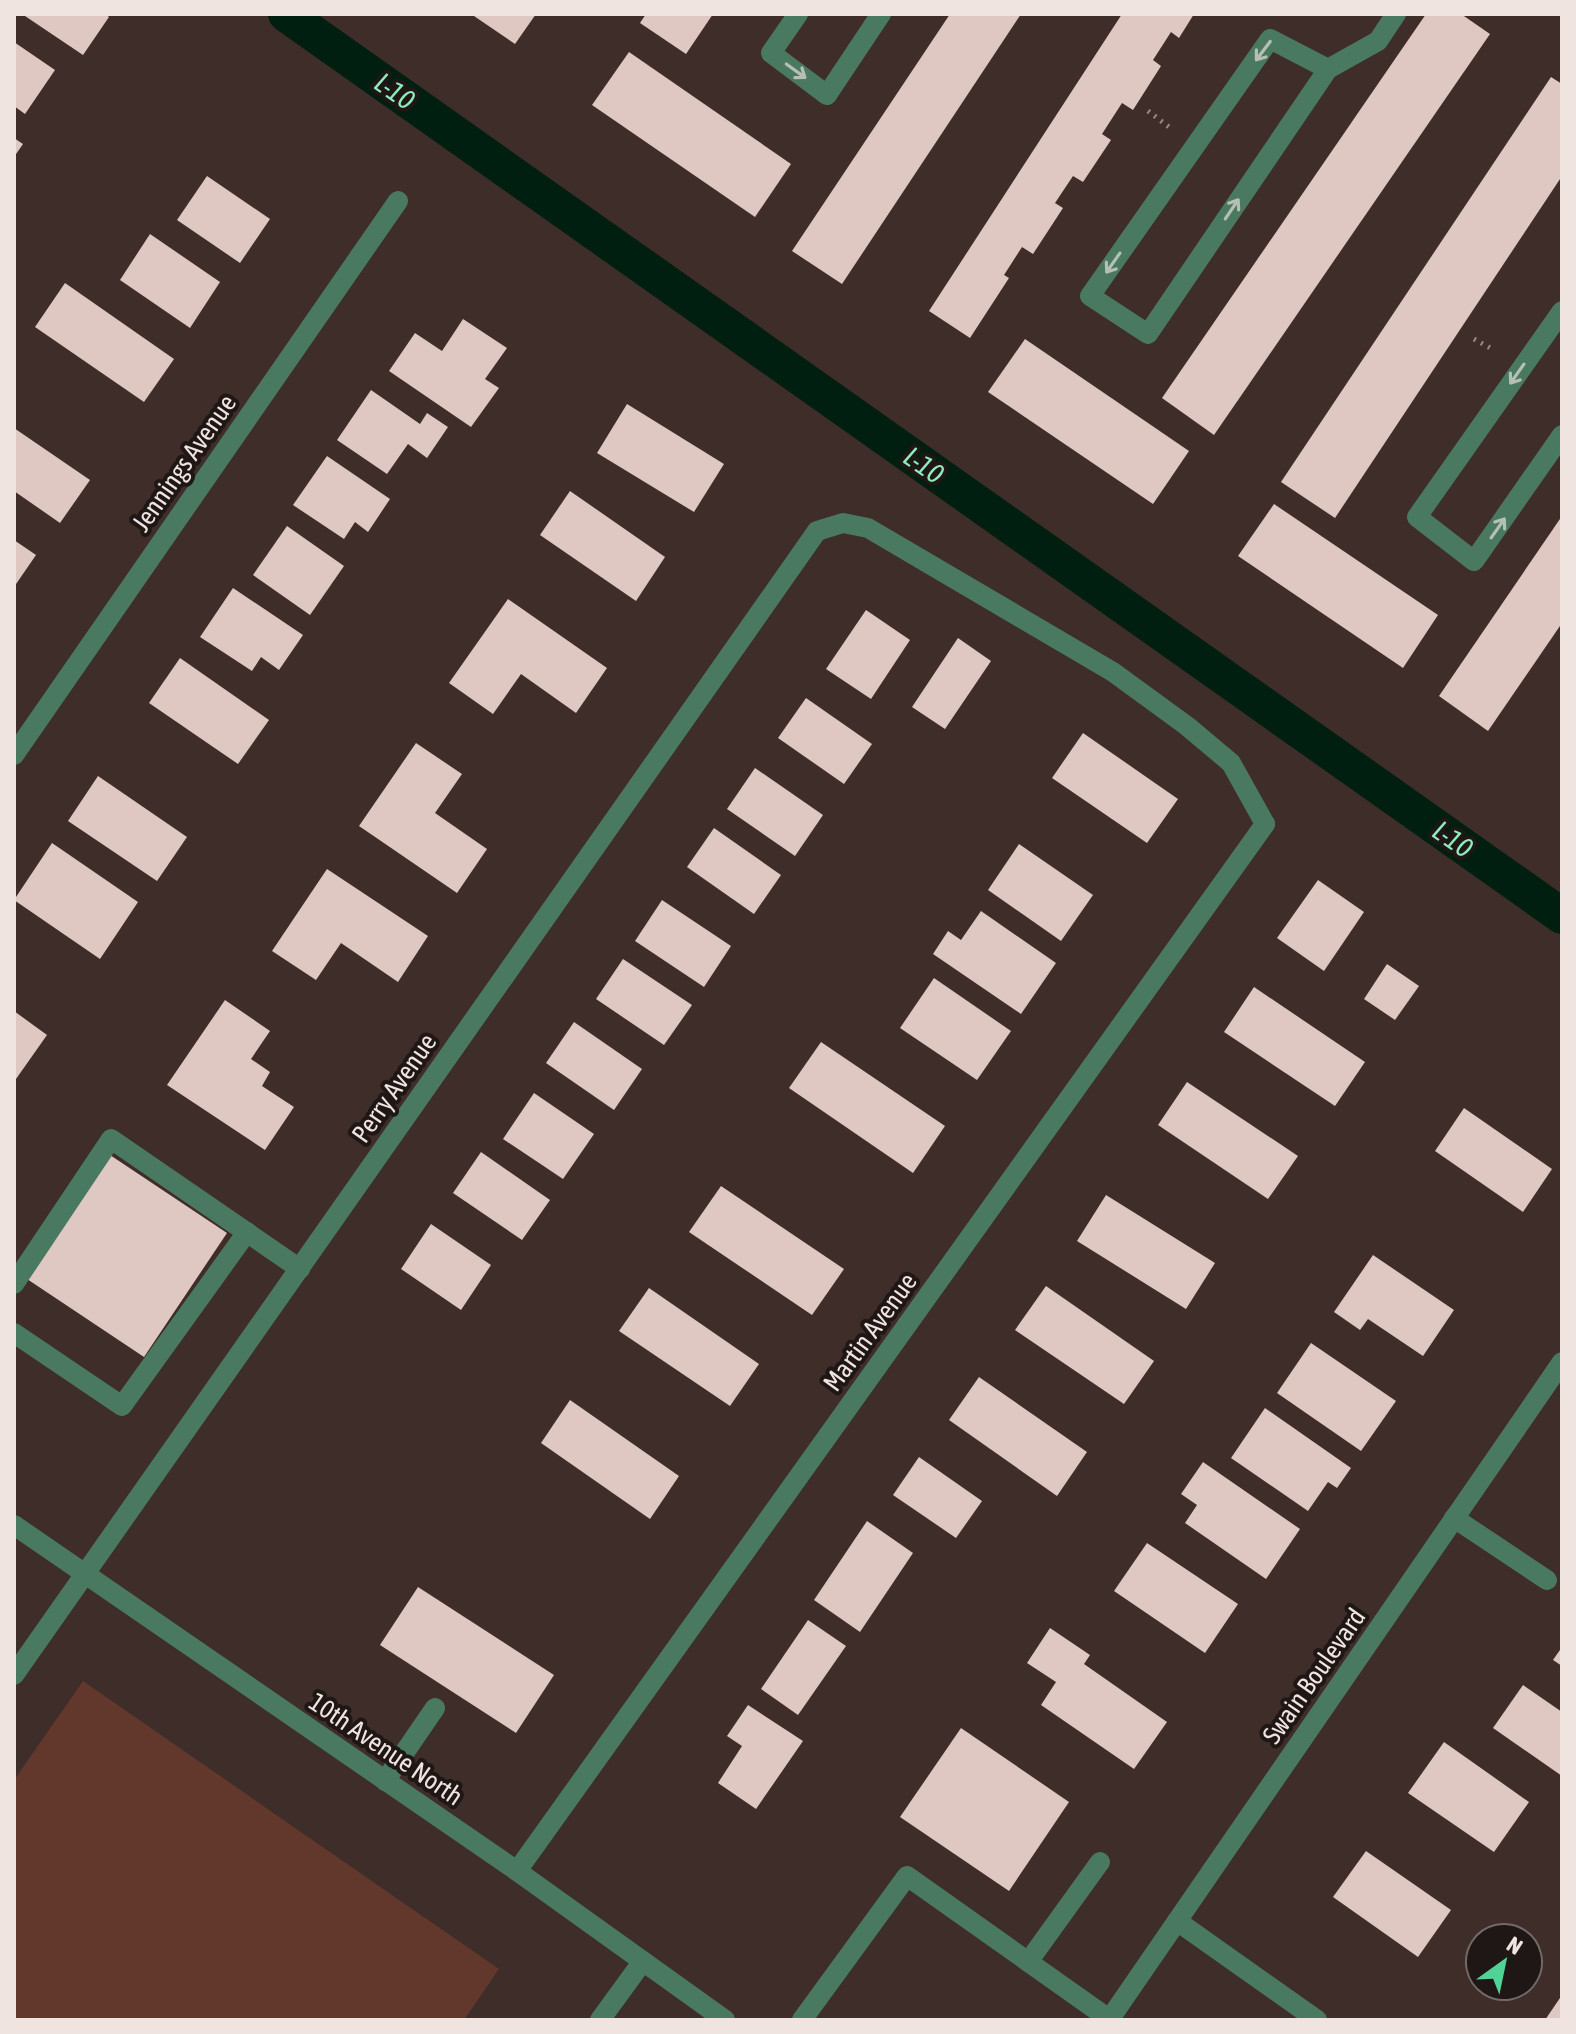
<svg xmlns="http://www.w3.org/2000/svg" width="1576" height="2034" font-family="'Asap Condensed',sans-serif">
  <style>
    .green { fill: #62372c }
    .lines { fill: none; stroke-linecap: round; stroke-linejoin: round }
    .canal { stroke: #001f10; stroke-width: 36 }
    .building { fill: #dfc8c2 }
    .path { stroke: #988985; stroke-width: 5; stroke-dasharray: 2 6; stroke-linecap: butt }
    .service { stroke: #4a7961; stroke-width: 20 }
    .minor { stroke: #4a7961; stroke-width: 20 }
    .tertiary { stroke: #4a7961; stroke-width: 20 }
    .oneway { stroke: #b6bfb4 }
    .labels { text-anchor: middle; dominant-baseline: central; stroke-width: 8; stroke-linejoin: round; paint-order: stroke }
    .street-label { font-size: 26px; fill: #f0e4e1; stroke: #1f1715 }
    .water-label { font-size: 28px; font-style: italic; fill: #8eecbc; stroke: #1f1715 }
  </style>
  <rect width="100%" height="100%" fill="#3e2d28"/>
  <!-- green -->
  <path class="green" d="M 83,1681 L 499,1969 L 464,2020 L 14,2020 L 14,1780 Z"/>
  <g class="lines">
    <!-- canal -->
    <path class="canal" d="M 286,14 L 1562,916"/>
  </g>
  <!-- building -->
  <g class="building">
    <path d="M 22,14 L 105,14 L 109,17 L 83,55 Z"/>
    <path d="M 471,14 L 536,14 L 515,44 Z"/>
    <path d="M 646,14 L 713,14 L 686,54 L 640,23 Z"/>
    <path d="M 950,14 L 1021,14 L 842,284 L 792,251 Z"/>
    <path d="M 1122,14 L 1194,14 L 1179,38 L 1171,32 L 1153,60 L 1161,66 L 1133,110 L 1122,103 L 1102,134 L 1111,140 L 1083,182 L 1073,176 L 1055,203 L 1063,208 L 1033,254 L 1022,247 L 1004,275 L 1009,278 L 970,338 L 929,311 Z"/>
    <path d="M 1426,14 L 1461,14 L 1490,34 L 1214,435 L 1162,398 Z"/>
    <path d="M 14,42 L 55,70 L 25,114 L 14,106 Z"/>
    <path d="M 629,52 L 791,164 L 755,217 L 592,105 Z"/>
    <path d="M 1551,77 L 1562,84 L 1562,176 L 1335,518 L 1281,482 Z"/>
    <path d="M 14,138 L 23,144 L 14,157 Z"/>
    <path d="M 207,176 L 270,219 L 240,263 L 177,220 Z"/>
    <path d="M 150,234 L 220,282 L 190,328 L 120,280 Z"/>
    <path d="M 65,283 L 174,359 L 144,402 L 35,327 Z"/>
    <path d="M 463,319 L 507,348 L 485,379 L 499,388 L 471,427 L 389,371 L 415,333 L 442,351 Z"/>
    <path d="M 1025,339 L 1189,451 L 1153,504 L 988,392 Z"/>
    <path d="M 371,390 L 420,424 L 427,413 L 448,427 L 427,458 L 408,444 L 387,474 L 337,440 Z"/>
    <path d="M 627,404 L 724,464 L 694,512 L 597,453 Z"/>
    <path d="M 14,428 L 90,480 L 60,523 L 14,491 Z"/>
    <path d="M 327,456 L 390,499 L 368,532 L 355,522 L 344,539 L 293,505 Z"/>
    <path d="M 570,491 L 665,557 L 636,601 L 540,535 Z"/>
    <path d="M 1274,504 L 1438,615 L 1403,668 L 1238,556 Z"/>
    <path d="M 1562,516 L 1562,623 L 1488,731 L 1439,696 Z"/>
    <path d="M 287,526 L 344,566 L 310,615 L 253,575 Z"/>
    <path d="M 14,540 L 36,555 L 14,587 Z"/>
    <path d="M 233,588 L 303,635 L 279,670 L 261,657 L 252,671 L 200,637 Z"/>
    <path d="M 508,599 L 607,668 L 576,713 L 521,674 L 493,714 L 449,683 Z"/>
    <path d="M 866,610 L 910,640 L 871,699 L 826,669 Z"/>
    <path d="M 958,638 L 991,661 L 945,729 L 912,707 Z"/>
    <path d="M 180,658 L 269,720 L 238,764 L 149,703 Z"/>
    <path d="M 806,698 L 872,744 L 844,784 L 778,738 Z"/>
    <path d="M 1083,733 L 1178,799 L 1147,843 L 1052,778 Z"/>
    <path d="M 416,743 L 462,774 L 435,813 L 487,849 L 457,893 L 359,826 Z"/>
    <path d="M 755,768 L 823,815 L 795,856 L 727,809 Z"/>
    <path d="M 98,776 L 187,837 L 157,881 L 68,821 Z"/>
    <path d="M 714,828 L 781,875 L 754,914 L 687,867 Z"/>
    <path d="M 52,843 L 138,902 L 100,959 L 14,900 Z"/>
    <path d="M 1019,844 L 1093,895 L 1061,941 L 988,890 Z"/>
    <path d="M 327,869 L 428,936 L 398,982 L 341,943 L 316,980 L 272,951 Z"/>
    <path d="M 1318,880 L 1364,912 L 1324,971 L 1277,938 Z"/>
    <path d="M 662,900 L 731,946 L 704,987 L 635,941 Z"/>
    <path d="M 981,911 L 1056,963 L 1021,1014 L 933,954 L 948,931 L 961,940 Z"/>
    <path d="M 623,959 L 692,1005 L 664,1045 L 596,999 Z"/>
    <path d="M 1387,964 L 1419,986 L 1395,1020 L 1364,999 Z"/>
    <path d="M 934,978 L 1011,1031 L 977,1080 L 900,1028 Z"/>
    <path d="M 1254,987 L 1365,1062 L 1335,1106 L 1224,1032 Z"/>
    <path d="M 225,1000 L 270,1031 L 251,1059 L 270,1072 L 262,1086 L 294,1107 L 265,1150 L 167,1085 Z"/>
    <path d="M 14,1011 L 47,1035 L 16,1079 L 14,1077 Z"/>
    <path d="M 574,1022 L 642,1069 L 614,1110 L 546,1063 Z"/>
    <path d="M 821,1042 L 945,1126 L 913,1173 L 789,1088 Z"/>
    <path d="M 1187,1082 L 1298,1156 L 1268,1199 L 1158,1125 Z"/>
    <path d="M 534,1093 L 594,1134 L 563,1179 L 503,1139 Z"/>
    <path d="M 1464,1108 L 1552,1169 L 1523,1212 L 1435,1151 Z"/>
    <path d="M 481,1152 L 550,1200 L 522,1240 L 453,1193 Z"/>
    <path d="M 110,1155 L 227,1233 L 144,1357 L 27,1279 Z"/>
    <path d="M 721,1186 L 844,1269 L 812,1315 L 689,1232 Z"/>
    <path d="M 1106,1195 L 1215,1263 L 1186,1309 L 1077,1241 Z"/>
    <path d="M 431,1224 L 491,1265 L 461,1310 L 401,1269 Z"/>
    <path d="M 1373,1255 L 1454,1310 L 1423,1356 L 1368,1319 L 1360,1330 L 1334,1312 Z"/>
    <path d="M 1046,1286 L 1154,1361 L 1124,1404 L 1015,1330 Z"/>
    <path d="M 649,1288 L 759,1364 L 730,1406 L 619,1331 Z"/>
    <path d="M 1311,1343 L 1396,1401 L 1361,1451 L 1277,1393 Z"/>
    <path d="M 979,1377 L 1087,1452 L 1057,1496 L 949,1420 Z"/>
    <path d="M 570,1400 L 679,1476 L 650,1519 L 541,1443 Z"/>
    <path d="M 1265,1408 L 1351,1468 L 1337,1488 L 1328,1482 L 1308,1511 L 1231,1458 Z"/>
    <path d="M 919,1457 L 982,1501 L 956,1538 L 893,1495 Z"/>
    <path d="M 1203,1462 L 1300,1529 L 1266,1579 L 1185,1523 L 1197,1505 L 1181,1494 Z"/>
    <path d="M 867,1521 L 913,1553 L 860,1632 L 814,1600 Z"/>
    <path d="M 1147,1543 L 1238,1604 L 1205,1653 L 1114,1591 Z"/>
    <path d="M 418,1587 L 554,1675 L 516,1733 L 380,1645 Z"/>
    <path d="M 808,1620 L 846,1646 L 798,1715 L 761,1689 Z"/>
    <path d="M 1050,1628 L 1090,1655 L 1084,1664 L 1167,1722 L 1134,1769 L 1041,1705 L 1056,1682 L 1027,1663 Z"/>
    <path d="M 1562,1647 L 1562,1666 L 1553,1660 Z"/>
    <path d="M 1523,1685 L 1562,1712 L 1562,1776 L 1493,1728 Z"/>
    <path d="M 748,1705 L 803,1741 L 756,1809 L 718,1783 L 742,1746 L 727,1736 Z"/>
    <path d="M 961,1728 L 1069,1802 L 1009,1891 L 900,1817 Z"/>
    <path d="M 1444,1742 L 1529,1802 L 1494,1852 L 1408,1793 Z"/>
    <path d="M 1366,1851 L 1451,1910 L 1418,1957 L 1333,1897 Z"/>
    <path d="M 1562,1995 L 1562,2020 L 1545,2020 Z"/>
  </g>
  <g class="lines">
    <!-- path -->
    <g class="path">
      <path d="M 1148,111 L 1173,130"/>
      <path d="M 1474,339 L 1494,350"/>
    </g>
    <!-- service -->
    <g class="service">
      <path d="M 798,14 L 771,53 L 827,95 L 881,14"/>
      <path d="M 1328,69 L 1270,39 L 1090,296 L 1148,334 L 1328,69 L 1378,41 L 1396,14"/>
      <path d="M 1562,311 L 1417,517 L 1474,561 L 1562,435"/>
      <path d="M 817,531 L 843,523 L 868,528 L 1113,672 L 1187,726 L 1231,763 L 1265,824"/>
      <path d="M 14,1284 L 111,1139 L 300,1269"/>
      <path d="M 14,1333 L 122,1406 L 247,1232"/>
      <path d="M 1454,1518 L 1547,1580"/>
      <path d="M 385,1781 L 435,1708"/>
      <path d="M 1177,1921 L 1317,2020"/>
      <path d="M 1028,1962 L 1100,1862"/>
      <path d="M 600,2020 L 643,1961"/>
      <path d="M 802,2020 L 907,1876 L 1109,2019"/>
    </g>
    <!-- minor -->
    <g class="minor">
      <path d="M 14,755 L 398,201"/>
      <path d="M 14,1675 L 817,531"/>
      <path d="M 517,1871 L 1265,824"/>
      <path d="M 1109,2020 L 1562,1362"/>
    </g>
    <!-- tertiary -->
    <path class="tertiary" d="M 14,1525 L 517,1871 L 725,2020"/>
  </g>
  <!-- one-way arrows -->
  <defs><path id="oneway-shaft" d="M-6 0H5M1.5-3L5.5 0L1.5 3" fill="none" stroke-width="1.6" stroke-linecap="round" stroke-linejoin="round" transform="scale(2)"/></defs>
  <g class="oneway">
    <use href="#oneway-shaft" transform="translate(1263 51) rotate(127)"/>
    <use href="#oneway-shaft" transform="translate(796 71) rotate(36)"/>
    <use href="#oneway-shaft" transform="translate(1232 209) rotate(-56)"/>
    <use href="#oneway-shaft" transform="translate(1113 263) rotate(125)"/>
    <use href="#oneway-shaft" transform="translate(1517 374) rotate(125)"/>
    <use href="#oneway-shaft" transform="translate(1498 528) rotate(-55)"/>
  </g>
  <g class="labels">
    <!-- street labels -->
    <g class="street-label">
      <text transform="translate(184 463) rotate(-55)">Jennings Avenue</text>
      <text transform="translate(394 1088) rotate(-55)">Perry Avenue</text>
      <text transform="translate(870 1332) rotate(-54)">Martin Avenue</text>
      <text transform="translate(1314 1676) rotate(-55)">Swain Boulevard</text>
      <text transform="translate(386 1749) rotate(34)">10th Avenue North</text>
    </g>
    <!-- water labels -->
    <g class="water-label">
      <text transform="translate(395 91) rotate(35)">L-10</text>
      <text transform="translate(924 465) rotate(35)">L-10</text>
      <text transform="translate(1453 839) rotate(35)">L-10</text>
    </g>
  </g>
  <!-- border -->
  <rect width="1576" height="2034" fill="none" stroke="#f0e4e1" stroke-width="32"/>
  <!-- north arrow -->
  <g transform="translate(1504 1962) rotate(33)"><circle r="38" fill="#1f1715" stroke="#736967" stroke-width="2"/>
  <path d="M0-6L14 30L0 20L-14 30Z" fill="#51d398"/>
  <text y="-12" font-size="22" font-weight="bold" text-anchor="middle" fill="#f0e4e1">N</text>
  </g>
</svg>
